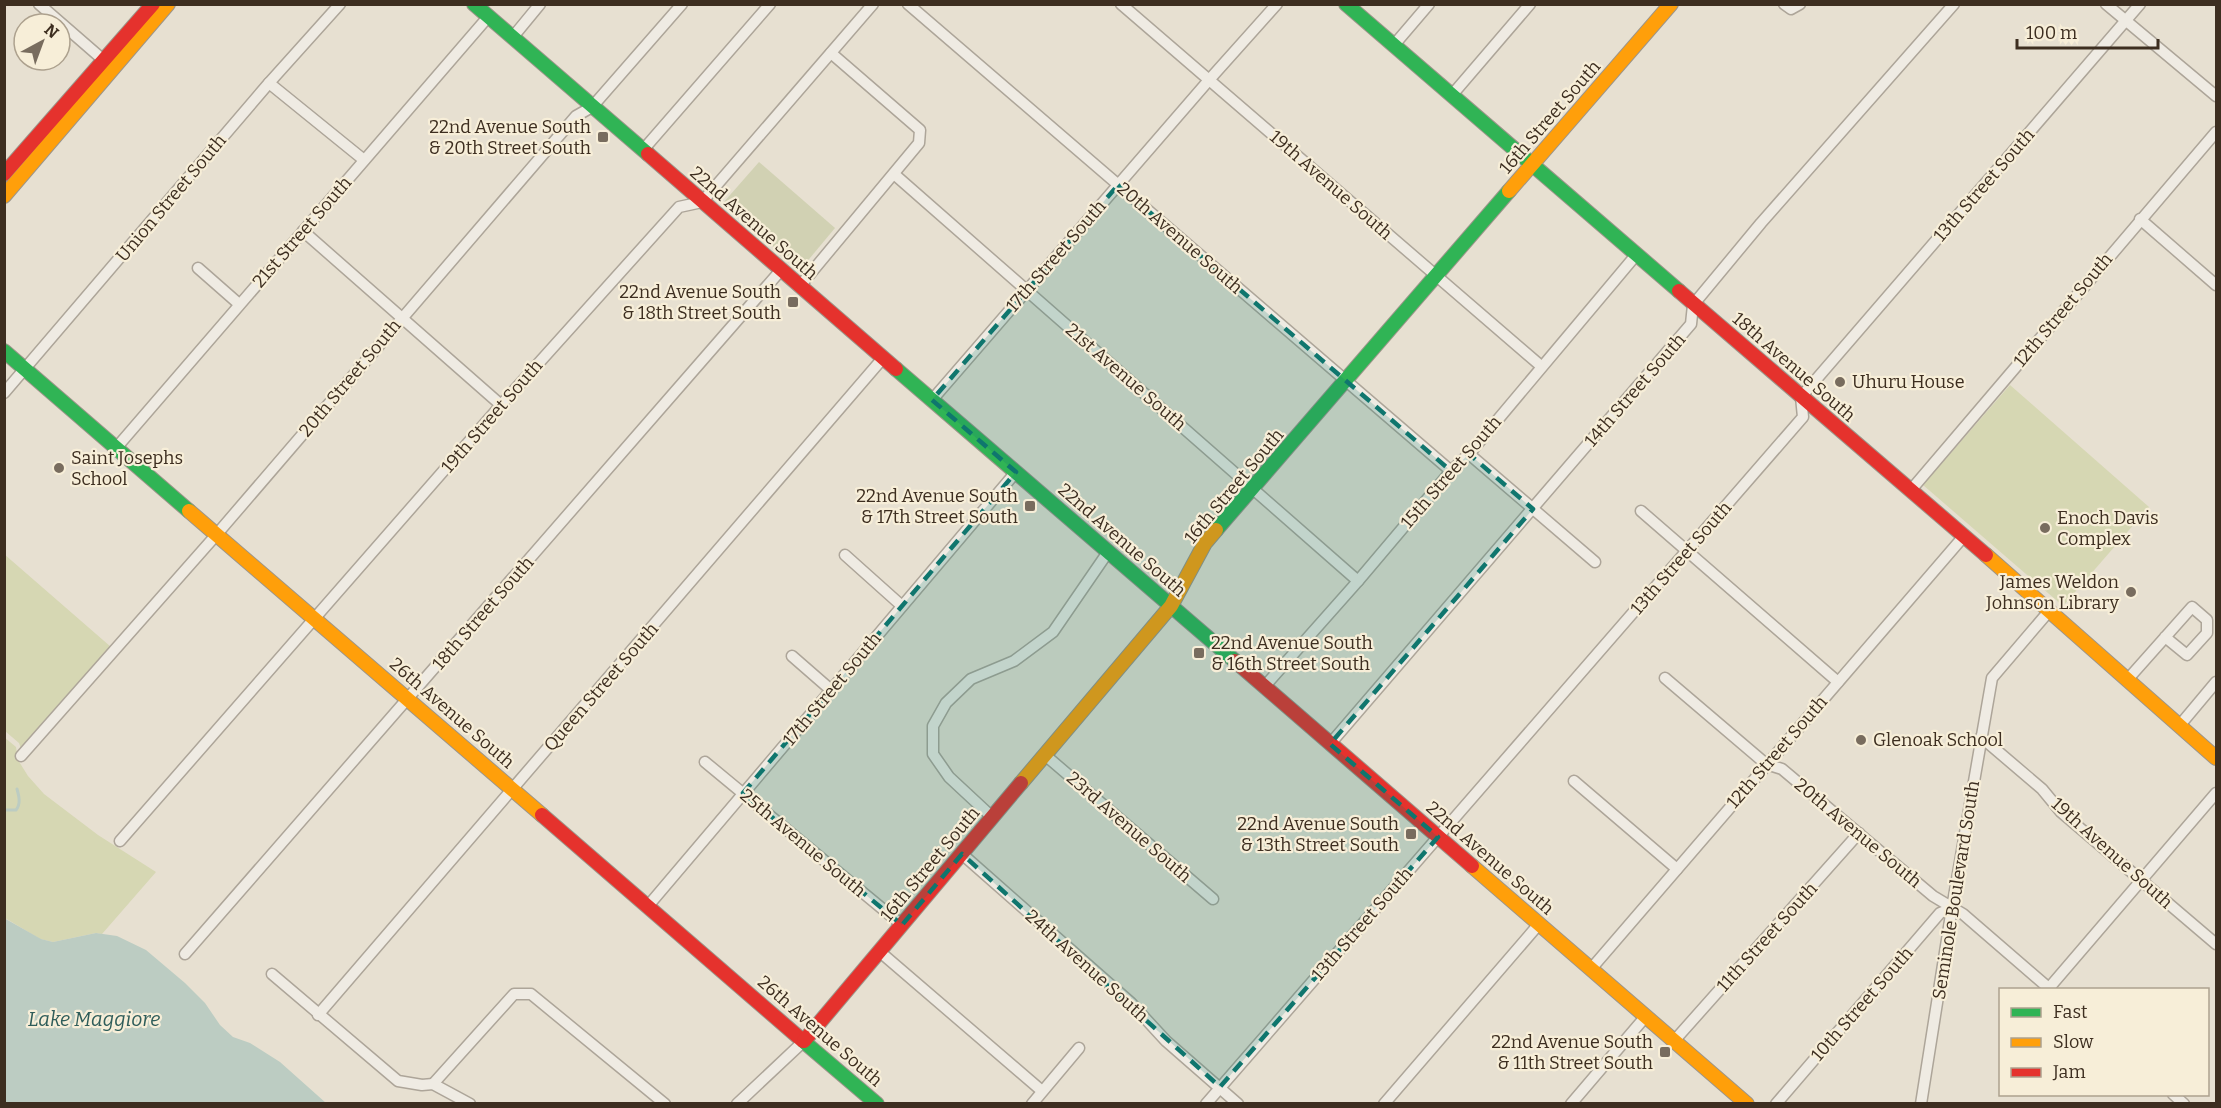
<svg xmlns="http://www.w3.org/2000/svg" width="2221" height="1108" font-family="Bitter,serif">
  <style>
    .green { fill: #d6d7b3 }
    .cemetery { fill: #d1d1b3 }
    .water { fill: #bcccc2 }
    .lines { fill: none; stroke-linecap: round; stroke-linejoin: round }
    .stream { stroke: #bcccc2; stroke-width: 3 }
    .street-casing { stroke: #ada599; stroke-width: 13 }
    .fast-casing { stroke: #9c958a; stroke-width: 16 }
    .slow-casing { stroke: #9c958a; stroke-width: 16 }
    .jam-casing { stroke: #9c958a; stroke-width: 16 }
    .street { stroke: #efebe3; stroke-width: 10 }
    .fast { stroke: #30b455; stroke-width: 14 }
    .slow { stroke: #ff9f0a; stroke-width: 14 }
    .jam { stroke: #e5322d; stroke-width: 14 }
    .marked { fill: #0f766e; fill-opacity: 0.2; stroke: #0f766e; stroke-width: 4.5; stroke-dasharray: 12 8; stroke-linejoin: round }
    .poi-dot { fill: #786c5e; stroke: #f7eed8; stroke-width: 2 }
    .labels { text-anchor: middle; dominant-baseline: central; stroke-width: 4.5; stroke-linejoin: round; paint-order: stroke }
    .street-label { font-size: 18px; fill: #3d2e20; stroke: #f7eed8 }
    .poi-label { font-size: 18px; fill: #3d2e20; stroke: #f7eed8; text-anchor: end }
    .water-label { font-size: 20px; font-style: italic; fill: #2f5d5a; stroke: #f7eed8 }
  </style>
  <rect width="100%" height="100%" fill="#e7e0d1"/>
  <!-- green -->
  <g class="green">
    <path d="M 2010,385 L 2149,507 L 2063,606 L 1923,485 Z"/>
    <path d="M 4,554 L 111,647 L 21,749 L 19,743 L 5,731 Z"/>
    <path d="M 4,737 L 16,747 L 18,760 L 28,776 L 44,794 L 98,835 L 156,872 L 102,934 L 96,933 L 53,942 L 40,939 L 5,918 Z"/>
  </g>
  <!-- cemetery -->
  <path class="cemetery" d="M 759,162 L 835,228 L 800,270 L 723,203 Z"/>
  <!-- water -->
  <path class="water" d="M 4,918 L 41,939 L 53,942 L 96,933 L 117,936 L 146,950 L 185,983 L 205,1003 L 220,1025 L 233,1037 L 250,1043 L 280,1062 L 326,1103 L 5,1103 Z"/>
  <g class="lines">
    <!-- stream -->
    <path class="stream" d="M 4,810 L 16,810 C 21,804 19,796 17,789"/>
    <!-- street casing -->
    <g class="street-casing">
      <g id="street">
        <path d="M 39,4 L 108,64"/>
        <path d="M 908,4 L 1451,471"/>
        <path d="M 1121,4 L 1541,366"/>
        <path d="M 1784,4 L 1791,9 L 1800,4"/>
        <path d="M 2106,4 L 2216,96"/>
        <path d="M 512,38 L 540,4"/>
        <path d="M 1394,45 L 1429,4"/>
        <path d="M 269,83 L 364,160"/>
        <path d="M 1452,95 L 1530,4"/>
        <path d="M 643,150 L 770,4"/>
        <path d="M 894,174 L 1358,581"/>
        <path d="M 2140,219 L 2216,285"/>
        <path d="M 303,231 L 501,405"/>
        <path d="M 198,268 L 239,304"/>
        <path d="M 800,286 L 919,143 L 920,130 L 831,53"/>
        <path d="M 4,393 L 269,83 L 340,4"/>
        <path d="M 932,400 L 1209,80 L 1277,4"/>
        <path d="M 117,447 L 488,17"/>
        <path d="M 1469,454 L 1595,562"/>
        <path d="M 1911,490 L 2216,132"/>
        <path d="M 1641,511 L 1838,682"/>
        <path d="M 845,555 L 902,606"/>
        <path d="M 792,656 L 831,690"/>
        <path d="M 1665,678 L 1766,764 L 1782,769 L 1933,896 L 1963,914 L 2051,990"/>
        <path d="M 2128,679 L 2192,607 L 2207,620 L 2207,633 L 2187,655 L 2165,637"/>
        <path d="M 1264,687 L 1358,581 L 1451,471 L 1469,454 L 1636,255"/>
        <path d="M 2180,725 L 2216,682"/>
        <path d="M 1981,737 L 2042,789 L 2061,812 L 2216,944"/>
        <path d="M 1330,744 L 1691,324 L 1693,305 L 1761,223 L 1954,4"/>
        <path d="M 1045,755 L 1213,899"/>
        <path d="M 21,756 L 217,534 L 576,116 L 592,107 L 682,4"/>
        <path d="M 705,762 L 902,925"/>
        <path d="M 1574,781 L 1677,869"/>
        <path d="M 992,817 L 949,777 L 933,754 L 933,726 L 946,703 L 971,679 L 1014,661 L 1053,632 L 1108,552"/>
        <path d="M 120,841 L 501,405 L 679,207 L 702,202 L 873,4"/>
        <path d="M 962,854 L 1131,1003 L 1166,1041 L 1238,1104"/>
        <path d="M 648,906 L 1016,472"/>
        <path d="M 879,951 L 1042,1091"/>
        <path d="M 185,954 L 781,270"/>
        <path d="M 1591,969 L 1964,536"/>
        <path d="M 272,974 L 398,1081 L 422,1085 L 433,1084 L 470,1104"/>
        <path d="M 2049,988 L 2216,793"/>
        <path d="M 318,1015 L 883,358"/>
        <path d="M 1674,1041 L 1859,833"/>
        <path d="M 433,1084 L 514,994 L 531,994 L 665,1104"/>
        <path d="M 2173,1094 L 2184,1104"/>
        <path d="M 737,1104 L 804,1041"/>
        <path d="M 1032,1104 L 1079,1048"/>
        <path d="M 1206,1104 L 1803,417 L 1801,397 L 2140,4"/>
        <path d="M 1384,1104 L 1539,924"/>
        <path d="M 1571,1104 L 1646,1016"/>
        <path d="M 1776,1104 L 1940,913 L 1952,908"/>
        <path d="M 1921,1104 L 1952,908 L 1992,678 L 2050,610"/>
      </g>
    </g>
    <!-- fast casing -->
    <g class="fast-casing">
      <g id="fast">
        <path d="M 474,4 L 648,154"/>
        <path d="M 1346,4 L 1679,291"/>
        <path d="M 4,351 L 189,511"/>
        <path d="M 896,369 L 1235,661"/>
        <path d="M 1216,530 L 1509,191"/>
        <path d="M 803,1041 L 877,1104"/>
      </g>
    </g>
    <!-- slow casing -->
    <g class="slow-casing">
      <g id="slow">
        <path d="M 1509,191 L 1671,4"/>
        <path d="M 4,196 L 168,4"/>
        <path d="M 189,511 L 542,815"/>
        <path d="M 1986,555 L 2216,758"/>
        <path d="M 1021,783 L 1171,606 L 1205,543 L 1216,530"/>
        <path d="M 1472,866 L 1747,1104"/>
      </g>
    </g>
    <!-- jam casing -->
    <g class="jam-casing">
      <g id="jam">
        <path d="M 648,154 L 896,369"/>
        <path d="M 4,174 L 153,4"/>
        <path d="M 1679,291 L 1986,555"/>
        <path d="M 1235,661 L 1472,866"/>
        <path d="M 542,815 L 803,1041"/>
        <path d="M 804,1041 L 1021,783"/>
      </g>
    </g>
    <!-- street -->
    <use href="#street" class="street"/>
    <!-- fast -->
    <use href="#fast" class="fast"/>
    <!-- slow -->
    <use href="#slow" class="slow"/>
    <!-- jam -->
    <use href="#jam" class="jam"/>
  </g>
  <!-- marked area -->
  <path class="marked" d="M 1118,185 L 1451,471 L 1469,454 L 1533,509 L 1330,744 L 1438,837 L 1220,1087 L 962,854 L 902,925 L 743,793 L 1016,472 L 932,400 Z"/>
  <!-- markers -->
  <g class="poi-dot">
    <rect x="597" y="131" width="12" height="12" rx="3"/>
    <rect x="787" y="296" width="12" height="12" rx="3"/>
    <circle cx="1840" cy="382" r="6"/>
    <circle cx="59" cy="468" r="6"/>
    <rect x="1024" y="500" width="12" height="12" rx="3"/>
    <circle cx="2045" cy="528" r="6"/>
    <circle cx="2131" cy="592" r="6"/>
    <rect x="1193" y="647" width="12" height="12" rx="3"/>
    <circle cx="1861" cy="740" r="6"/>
    <rect x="1405" y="828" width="12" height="12" rx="3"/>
    <rect x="1659" y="1046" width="12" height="12" rx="3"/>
  </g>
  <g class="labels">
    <!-- street labels -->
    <g class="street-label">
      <text transform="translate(1550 117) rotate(-49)">16th Street South</text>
      <text transform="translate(1331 185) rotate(41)">19th Avenue South</text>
      <text transform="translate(1984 185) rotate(-49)">13th Street South</text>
      <text transform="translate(171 198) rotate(-50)">Union Street South</text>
      <text transform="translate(754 223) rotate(41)">22nd Avenue South</text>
      <text transform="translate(302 232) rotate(-49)">21st Street South</text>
      <text transform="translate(1180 238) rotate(41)">20th Avenue South</text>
      <text transform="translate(1056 256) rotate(-49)">17th Street South</text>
      <text transform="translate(2063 310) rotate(-50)">12th Street South</text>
      <text transform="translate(1794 367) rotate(41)">18th Avenue South</text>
      <text transform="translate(1126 377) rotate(41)">21st Avenue South</text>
      <text transform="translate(350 378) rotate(-50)">20th Street South</text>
      <text transform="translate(1635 390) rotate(-49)">14th Street South</text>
      <text transform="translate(492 416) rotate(-49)">19th Street South</text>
      <text transform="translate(1451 472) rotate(-49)">15th Street South</text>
      <text transform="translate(1234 486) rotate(-50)">16th Street South</text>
      <text transform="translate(1122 540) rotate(41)">22nd Avenue South</text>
      <text transform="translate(1681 558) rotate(-49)">13th Street South</text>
      <text transform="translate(483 613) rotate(-49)">18th Street South</text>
      <text transform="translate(601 687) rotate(-49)">Queen Street South</text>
      <text transform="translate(832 689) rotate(-50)">17th Street South</text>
      <text transform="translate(452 713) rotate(41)">26th Avenue South</text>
      <text transform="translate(1777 752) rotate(-49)">12th Street South</text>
      <text transform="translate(1129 827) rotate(41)">23rd Avenue South</text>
      <text transform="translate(1858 833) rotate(40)">20th Avenue South</text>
      <text transform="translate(803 843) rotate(40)">25th Avenue South</text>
      <text transform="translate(2112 853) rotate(42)">19th Avenue South</text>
      <text transform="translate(1490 858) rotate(41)">22nd Avenue South</text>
      <text transform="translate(930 864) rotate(-50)">16th Street South</text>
      <text transform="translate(1956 890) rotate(-81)">Seminole Boulevard South</text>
      <text transform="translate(1362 924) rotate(-49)">13th Street South</text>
      <text transform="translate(1767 937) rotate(-48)">11th Street South</text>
      <text transform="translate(1087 966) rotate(42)">24th Avenue South</text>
      <text transform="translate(1862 1004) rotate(-49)">10th Street South</text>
      <text transform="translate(820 1031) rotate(41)">26th Avenue South</text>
    </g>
    <!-- poi labels -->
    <g class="poi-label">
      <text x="591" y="127">22nd Avenue South<tspan x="591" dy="21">&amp; 20th Street South</tspan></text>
      <text x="781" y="292">22nd Avenue South<tspan x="781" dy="21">&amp; 18th Street South</tspan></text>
      <text x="1852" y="382" text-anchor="start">Uhuru House</text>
      <text x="71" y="458" text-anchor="start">Saint Josephs<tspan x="71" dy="21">School</tspan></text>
      <text x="1018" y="496">22nd Avenue South<tspan x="1018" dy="21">&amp; 17th Street South</tspan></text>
      <text x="2057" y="518" text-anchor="start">Enoch Davis<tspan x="2057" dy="21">Complex</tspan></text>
      <text x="2119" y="582">James Weldon<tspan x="2119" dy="21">Johnson Library</tspan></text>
      <text x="1211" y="643" text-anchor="start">22nd Avenue South<tspan x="1211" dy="21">&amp; 16th Street South</tspan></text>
      <text x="1873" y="740" text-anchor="start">Glenoak School</text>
      <text x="1399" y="824">22nd Avenue South<tspan x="1399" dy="21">&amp; 13th Street South</tspan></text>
      <text x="1653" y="1042">22nd Avenue South<tspan x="1653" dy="21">&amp; 11th Street South</tspan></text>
    </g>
    <!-- water labels -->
    <g class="water-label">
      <text x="94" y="1019">Lake Maggiore</text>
    </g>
  </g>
  <!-- border -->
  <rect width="2221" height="1108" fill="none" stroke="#3d2e20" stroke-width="12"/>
  <!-- legend -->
  <rect x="1999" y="988" width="210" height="108" fill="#f7eed8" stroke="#ada18e" stroke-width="1.5"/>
  <rect x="2011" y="1008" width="30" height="9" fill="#30b455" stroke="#ada18e" stroke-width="1.5"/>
  <text x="2053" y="1018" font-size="18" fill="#3d2e20">Fast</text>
  <rect x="2011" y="1038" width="30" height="9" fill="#ff9f0a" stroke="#ada18e" stroke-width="1.5"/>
  <text x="2053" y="1048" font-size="18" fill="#3d2e20">Slow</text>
  <rect x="2011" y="1068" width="30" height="9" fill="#e5322d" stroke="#ada18e" stroke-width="1.5"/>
  <text x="2053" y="1078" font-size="18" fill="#3d2e20">Jam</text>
  <!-- north arrow -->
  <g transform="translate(42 42) rotate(41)"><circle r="28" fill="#f7eed8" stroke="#ada18e" stroke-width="1.5"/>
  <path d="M0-4.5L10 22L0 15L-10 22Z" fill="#786c5e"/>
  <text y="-9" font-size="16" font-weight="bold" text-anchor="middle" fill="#3d2e20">N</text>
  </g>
  <!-- scale -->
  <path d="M2017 39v9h141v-9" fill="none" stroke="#3d2e20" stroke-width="3"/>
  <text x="2026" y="39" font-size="18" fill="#3d2e20" stroke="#f7eed8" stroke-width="4.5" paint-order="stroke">100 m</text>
</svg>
